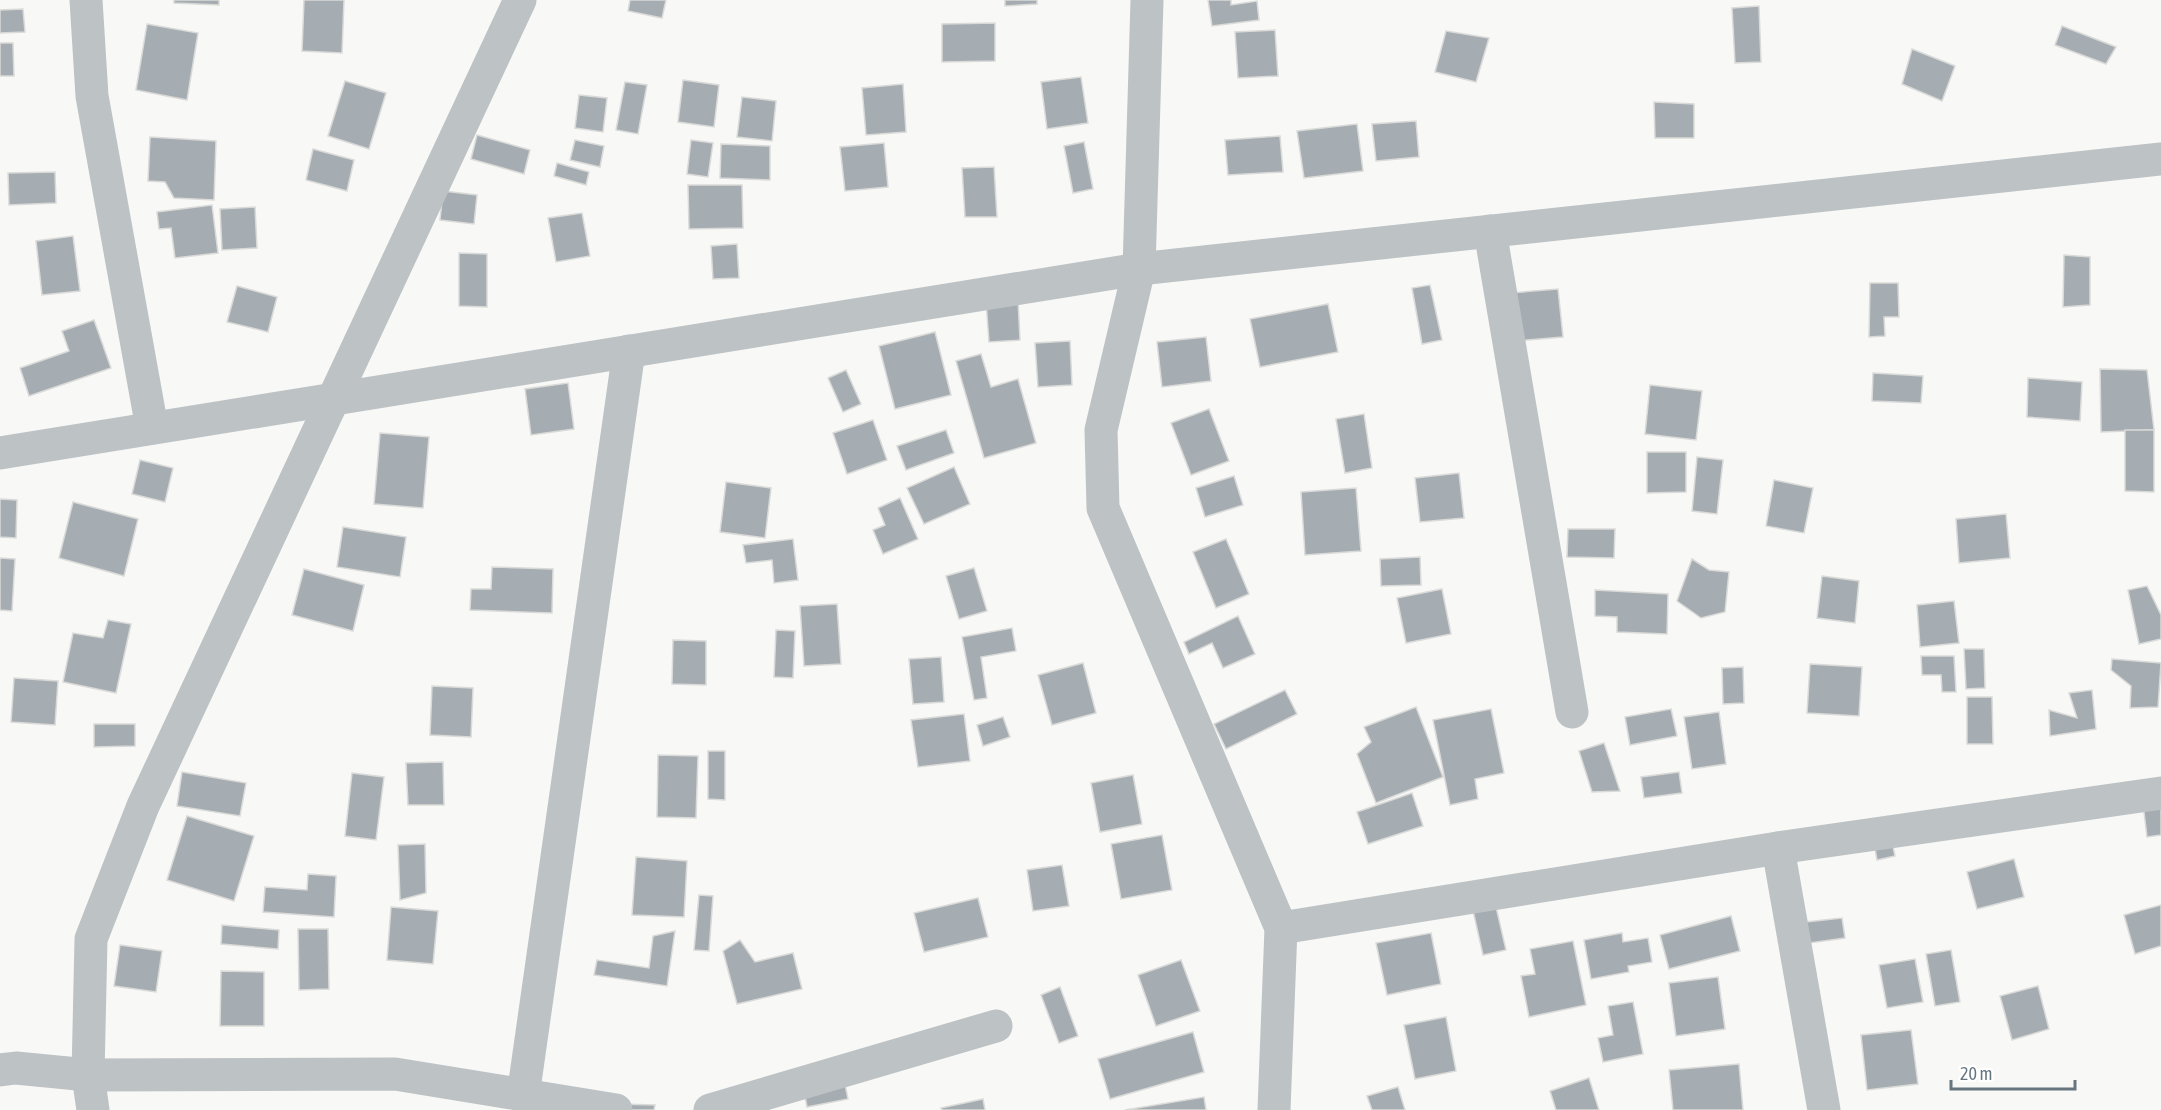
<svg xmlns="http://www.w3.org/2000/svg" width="2161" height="1110" font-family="'Asap Condensed',sans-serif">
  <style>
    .building { fill: #a5adb2; stroke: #dadad8; stroke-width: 1.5 }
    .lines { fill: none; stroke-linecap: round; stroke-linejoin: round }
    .minor { stroke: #bdc2c5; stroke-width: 33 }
  </style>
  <rect width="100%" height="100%" fill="#f8f8f6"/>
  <!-- building -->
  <g class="building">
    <path d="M 174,0 L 219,0 L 219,5 L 174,3 Z"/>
    <path d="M 304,0 L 344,0 L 342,53 L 302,51 Z"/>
    <path d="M 630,0 L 666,0 L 662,18 L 628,11 Z"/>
    <path d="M 1005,0 L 1037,0 L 1037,4 L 1005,6 Z"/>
    <path d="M 1208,0 L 1231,0 L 1231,5 L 1257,1 L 1259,20 L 1212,26 Z"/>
    <path d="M 1759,6 L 1761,62 L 1735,63 L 1732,8 Z"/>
    <path d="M 23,9 L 25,32 L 0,33 L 0,10 Z"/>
    <path d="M 995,23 L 995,61 L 942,62 L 942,24 Z"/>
    <path d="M 147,24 L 198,33 L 187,100 L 136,90 Z"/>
    <path d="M 2062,26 L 2116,47 L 2106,64 L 2055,45 Z"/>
    <path d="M 1275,30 L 1278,76 L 1238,78 L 1235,32 Z"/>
    <path d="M 1446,31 L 1489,38 L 1476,82 L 1435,72 Z"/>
    <path d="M 0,43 L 13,43 L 14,76 L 0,76 Z"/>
    <path d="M 1912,49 L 1955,66 L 1942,101 L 1902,84 Z"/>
    <path d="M 1081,77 L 1088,123 L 1047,129 L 1041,82 Z"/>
    <path d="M 683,80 L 719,85 L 714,127 L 678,122 Z"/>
    <path d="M 345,81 L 386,93 L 369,149 L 328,136 Z"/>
    <path d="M 625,82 L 647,85 L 638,134 L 616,130 Z"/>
    <path d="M 903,84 L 906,132 L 866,135 L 862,88 Z"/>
    <path d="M 579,95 L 607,98 L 603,132 L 575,128 Z"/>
    <path d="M 742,97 L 776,101 L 772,141 L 737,137 Z"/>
    <path d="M 1654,102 L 1694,104 L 1694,138 L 1655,138 Z"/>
    <path d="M 1416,121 L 1419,157 L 1376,161 L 1372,124 Z"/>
    <path d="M 1357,124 L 1363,171 L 1304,178 L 1297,131 Z"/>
    <path d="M 477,135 L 530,150 L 524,174 L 471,159 Z"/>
    <path d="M 1280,136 L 1283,172 L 1228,175 L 1225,140 Z"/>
    <path d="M 150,137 L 216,141 L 214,200 L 174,198 L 165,182 L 148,181 Z"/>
    <path d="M 575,140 L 604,146 L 600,167 L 570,160 Z"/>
    <path d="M 691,140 L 713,143 L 708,177 L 687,174 Z"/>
    <path d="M 1084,142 L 1093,189 L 1073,193 L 1064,146 Z"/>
    <path d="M 884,143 L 888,187 L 845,191 L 840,147 Z"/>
    <path d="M 721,144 L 770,146 L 770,180 L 720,178 Z"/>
    <path d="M 313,149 L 354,160 L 347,191 L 306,180 Z"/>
    <path d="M 557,163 L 589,172 L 586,185 L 554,176 Z"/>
    <path d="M 994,167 L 997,217 L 965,217 L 962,168 Z"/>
    <path d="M 55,172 L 56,203 L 9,205 L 8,173 Z"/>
    <path d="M 688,185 L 742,185 L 743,228 L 689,229 Z"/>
    <path d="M 443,191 L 477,195 L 474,224 L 440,220 Z"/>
    <path d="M 212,205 L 218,253 L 175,258 L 171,228 L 159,229 L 157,212 Z"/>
    <path d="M 255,207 L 257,248 L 222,250 L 220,209 Z"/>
    <path d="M 582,213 L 590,256 L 556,262 L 548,218 Z"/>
    <path d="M 73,236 L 80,291 L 42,295 L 36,241 Z"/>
    <path d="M 737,244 L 739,278 L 713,279 L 711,246 Z"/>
    <path d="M 459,253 L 487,254 L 487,307 L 459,306 Z"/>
    <path d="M 2064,255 L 2090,257 L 2090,305 L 2063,307 Z"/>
    <path d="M 1870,283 L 1898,283 L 1899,317 L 1884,317 L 1885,336 L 1869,337 Z"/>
    <path d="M 1430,285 L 1442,340 L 1422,344 L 1412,288 Z"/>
    <path d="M 237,286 L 277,297 L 268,332 L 227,322 Z"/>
    <path d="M 1558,289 L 1563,337 L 1515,341 L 1510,293 Z"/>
    <path d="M 1018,299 L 1020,340 L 989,342 L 986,301 Z"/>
    <path d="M 1328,304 L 1338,352 L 1260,367 L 1250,319 Z"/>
    <path d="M 94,320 L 111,368 L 29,396 L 20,368 L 69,351 L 62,331 Z"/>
    <path d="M 935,332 L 951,395 L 895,409 L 879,346 Z"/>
    <path d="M 1206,337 L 1211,381 L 1162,387 L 1157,342 Z"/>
    <path d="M 1070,341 L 1072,385 L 1038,387 L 1035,343 Z"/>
    <path d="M 981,354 L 991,387 L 1018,379 L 1036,443 L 984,458 L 956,361 Z"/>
    <path d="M 2100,369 L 2147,370 L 2154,430 L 2101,432 Z"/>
    <path d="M 846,370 L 861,404 L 843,412 L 828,378 Z"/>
    <path d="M 1873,373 L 1923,376 L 1921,403 L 1872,401 Z"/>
    <path d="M 2028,378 L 2082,382 L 2080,421 L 2027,417 Z"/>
    <path d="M 568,383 L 574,429 L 531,435 L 525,389 Z"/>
    <path d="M 1650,385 L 1702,391 L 1696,440 L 1645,434 Z"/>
    <path d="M 1209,409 L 1229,461 L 1191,475 L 1171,423 Z"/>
    <path d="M 1364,414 L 1372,468 L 1345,473 L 1336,419 Z"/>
    <path d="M 873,420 L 887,460 L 847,474 L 833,433 Z"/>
    <path d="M 946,430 L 954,453 L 906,470 L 897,446 Z"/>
    <path d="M 2125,430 L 2154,430 L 2154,492 L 2125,491 Z"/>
    <path d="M 380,433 L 429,437 L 423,508 L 374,504 Z"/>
    <path d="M 1647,452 L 1686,452 L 1686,492 L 1647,493 Z"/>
    <path d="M 1697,457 L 1723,460 L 1717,514 L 1692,511 Z"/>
    <path d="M 140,460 L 173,468 L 165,502 L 132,494 Z"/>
    <path d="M 954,467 L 970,504 L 924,524 L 907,488 Z"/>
    <path d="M 1459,473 L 1464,518 L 1420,522 L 1415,478 Z"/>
    <path d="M 1234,476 L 1243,505 L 1205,517 L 1196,488 Z"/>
    <path d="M 1774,480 L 1813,488 L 1804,533 L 1766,526 Z"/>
    <path d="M 726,482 L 771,488 L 765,538 L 720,532 Z"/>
    <path d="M 1356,488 L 1361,551 L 1305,555 L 1301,492 Z"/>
    <path d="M 900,498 L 918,539 L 883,554 L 873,530 L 885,525 L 878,508 Z"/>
    <path d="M 0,499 L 17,500 L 16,538 L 0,537 Z"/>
    <path d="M 73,502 L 138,519 L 124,576 L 59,558 Z"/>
    <path d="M 2006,514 L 2010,558 L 1959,563 L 1956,519 Z"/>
    <path d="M 343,527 L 406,537 L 400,577 L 337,567 Z"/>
    <path d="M 1568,529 L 1615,529 L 1614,558 L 1567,557 Z"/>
    <path d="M 793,539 L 798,580 L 774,583 L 772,560 L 746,563 L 743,545 Z"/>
    <path d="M 1226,539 L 1249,594 L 1216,608 L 1193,552 Z"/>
    <path d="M 1420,557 L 1421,585 L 1381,586 L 1380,559 Z"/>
    <path d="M 0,558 L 15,559 L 12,611 L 0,610 Z"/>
    <path d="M 1692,559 L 1709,570 L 1729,572 L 1725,612 L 1701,618 L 1677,601 Z"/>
    <path d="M 492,567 L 553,569 L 552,613 L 470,610 L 471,589 L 491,589 Z"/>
    <path d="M 974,568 L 987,611 L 959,619 L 946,576 Z"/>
    <path d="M 304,569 L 364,585 L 353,631 L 292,615 Z"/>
    <path d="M 1822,576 L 1859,581 L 1855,623 L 1817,618 Z"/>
    <path d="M 2147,586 L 2161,615 L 2161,639 L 2139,644 L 2128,590 Z"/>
    <path d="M 1442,589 L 1451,634 L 1406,643 L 1397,598 Z"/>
    <path d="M 1595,590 L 1668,594 L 1667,634 L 1617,632 L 1617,617 L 1595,616 Z"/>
    <path d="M 1954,601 L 1959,643 L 1920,647 L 1917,605 Z"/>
    <path d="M 837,604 L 841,664 L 804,666 L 800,606 Z"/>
    <path d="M 1238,616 L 1255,654 L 1223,668 L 1212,643 L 1189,654 L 1184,642 Z"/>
    <path d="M 108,620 L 131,624 L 116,693 L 63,682 L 73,633 L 103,638 Z"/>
    <path d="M 1012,628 L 1016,651 L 981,657 L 987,698 L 974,700 L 962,637 Z"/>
    <path d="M 776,630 L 795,631 L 793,678 L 774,677 Z"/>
    <path d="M 673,640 L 706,641 L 706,685 L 672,684 Z"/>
    <path d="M 1964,649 L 1984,649 L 1985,688 L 1966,689 Z"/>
    <path d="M 1921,656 L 1954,656 L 1956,692 L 1942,692 L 1941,675 L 1922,675 Z"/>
    <path d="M 941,657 L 944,702 L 913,704 L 909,659 Z"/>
    <path d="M 2112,659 L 2161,663 L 2158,707 L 2130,708 L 2131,686 L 2111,670 Z"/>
    <path d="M 1083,663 L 1096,713 L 1052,725 L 1038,675 Z"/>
    <path d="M 1810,664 L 1862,667 L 1859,716 L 1807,713 Z"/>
    <path d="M 1743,667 L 1744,703 L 1723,704 L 1722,668 Z"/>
    <path d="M 14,678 L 58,681 L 55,725 L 11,722 Z"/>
    <path d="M 432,686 L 473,688 L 471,737 L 430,735 Z"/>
    <path d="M 1285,690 L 1297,714 L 1226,749 L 1214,724 Z"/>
    <path d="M 2092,690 L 2096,729 L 2050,736 L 2049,710 L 2077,718 L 2069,693 Z"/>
    <path d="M 1967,697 L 1992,697 L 1993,744 L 1967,744 Z"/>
    <path d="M 1416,707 L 1443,777 L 1376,803 L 1357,754 L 1371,742 L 1364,727 Z"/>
    <path d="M 1491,709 L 1504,773 L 1475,779 L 1478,799 L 1450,805 L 1433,720 Z"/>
    <path d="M 1671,709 L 1677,736 L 1630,745 L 1625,717 Z"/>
    <path d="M 1719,712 L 1726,764 L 1692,769 L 1684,717 Z"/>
    <path d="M 964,714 L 970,761 L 918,767 L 911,720 Z"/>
    <path d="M 1003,717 L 1010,737 L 983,746 L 977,725 Z"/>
    <path d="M 94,724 L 135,724 L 135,746 L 94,747 Z"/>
    <path d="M 1604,743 L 1620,791 L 1592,792 L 1579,751 Z"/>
    <path d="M 708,751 L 725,751 L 725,800 L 708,799 Z"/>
    <path d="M 658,755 L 698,756 L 696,818 L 657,817 Z"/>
    <path d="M 443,762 L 444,805 L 408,805 L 406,763 Z"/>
    <path d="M 182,772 L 246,783 L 240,816 L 177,806 Z"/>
    <path d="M 1679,772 L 1682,793 L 1644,798 L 1641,777 Z"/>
    <path d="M 352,773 L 384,777 L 376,840 L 345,836 Z"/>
    <path d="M 1133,775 L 1142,824 L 1100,832 L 1091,783 Z"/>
    <path d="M 2161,786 L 2161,835 L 2147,837 L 2144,812 Z"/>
    <path d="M 1412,793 L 1423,826 L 1368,844 L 1357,812 Z"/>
    <path d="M 187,816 L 254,836 L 234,901 L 167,880 Z"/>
    <path d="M 1887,817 L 1895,856 L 1877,860 L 1873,838 Z"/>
    <path d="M 1162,835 L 1172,890 L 1121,899 L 1111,844 Z"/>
    <path d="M 425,844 L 426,893 L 400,900 L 398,845 Z"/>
    <path d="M 636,857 L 687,861 L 684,917 L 632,915 Z"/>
    <path d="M 2014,859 L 2024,897 L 1977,909 L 1967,872 Z"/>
    <path d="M 1062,865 L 1069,906 L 1033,911 L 1027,870 Z"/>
    <path d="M 308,874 L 336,876 L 334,917 L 263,912 L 265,887 L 307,890 Z"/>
    <path d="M 699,895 L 713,896 L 709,951 L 694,950 Z"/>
    <path d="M 978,898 L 988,937 L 924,952 L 914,913 Z"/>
    <path d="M 2161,905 L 2161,946 L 2135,954 L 2124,915 Z"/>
    <path d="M 1472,906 L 1496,907 L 1506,950 L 1483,955 Z"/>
    <path d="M 391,907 L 438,911 L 433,964 L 387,960 Z"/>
    <path d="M 1731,916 L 1740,951 L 1669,969 L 1660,935 Z"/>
    <path d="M 1842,918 L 1845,938 L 1809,943 L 1806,922 Z"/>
    <path d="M 222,925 L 279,930 L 278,949 L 221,944 Z"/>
    <path d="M 298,929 L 328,929 L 329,989 L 299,990 Z"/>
    <path d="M 675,931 L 667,986 L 594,975 L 597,960 L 649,968 L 653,936 Z"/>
    <path d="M 1431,933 L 1441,984 L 1387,995 L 1376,943 Z"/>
    <path d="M 1622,933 L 1623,942 L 1648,938 L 1652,962 L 1628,966 L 1629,972 L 1591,979 L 1584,940 Z"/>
    <path d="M 740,940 L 755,962 L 793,953 L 802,989 L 737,1004 L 723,951 Z"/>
    <path d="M 1573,941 L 1586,1005 L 1529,1017 L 1521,976 L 1535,974 L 1530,949 Z"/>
    <path d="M 120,945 L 162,951 L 156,992 L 114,986 Z"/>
    <path d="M 1951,950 L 1960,1002 L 1935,1006 L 1926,954 Z"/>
    <path d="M 1915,959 L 1923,1002 L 1887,1008 L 1879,965 Z"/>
    <path d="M 1181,960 L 1200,1011 L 1156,1026 L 1138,975 Z"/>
    <path d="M 221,971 L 264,972 L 264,1026 L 220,1026 Z"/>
    <path d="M 1718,977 L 1725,1029 L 1676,1036 L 1669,983 Z"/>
    <path d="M 2038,986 L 2049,1029 L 2012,1040 L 2000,996 Z"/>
    <path d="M 1060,987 L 1078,1036 L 1059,1043 L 1041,995 Z"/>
    <path d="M 1633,1002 L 1643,1054 L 1603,1062 L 1598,1038 L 1613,1035 L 1608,1006 Z"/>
    <path d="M 1446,1017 L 1456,1071 L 1415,1079 L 1404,1025 Z"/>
    <path d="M 1911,1030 L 1918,1084 L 1867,1090 L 1861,1035 Z"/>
    <path d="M 1193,1032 L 1204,1072 L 1110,1099 L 1098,1059 Z"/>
    <path d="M 841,1064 L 848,1099 L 807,1107 L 804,1091 Z"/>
    <path d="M 1739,1064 L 1743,1110 L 1673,1110 L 1669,1070 Z"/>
    <path d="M 1589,1078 L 1599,1110 L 1556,1110 L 1550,1091 Z"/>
    <path d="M 1398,1087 L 1405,1110 L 1372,1110 L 1367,1096 Z"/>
    <path d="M 1204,1097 L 1206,1110 L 1125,1110 Z"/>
    <path d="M 983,1099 L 985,1110 L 942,1110 L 941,1108 Z"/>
    <path d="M 617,1104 L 655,1105 L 654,1110 L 617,1110 Z"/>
  </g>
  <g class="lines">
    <!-- minor -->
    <g class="minor">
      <path d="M 86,0 L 92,96 L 152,428"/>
      <path d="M 1147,0 L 1139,269 L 1101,430 L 1103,508 L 1281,928 L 1274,1110"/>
      <path d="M 1490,231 L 1572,712"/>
      <path d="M 0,453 L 1139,269 L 2161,159"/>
      <path d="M 1778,848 L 1824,1110"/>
      <path d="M 1281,928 L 1778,848 L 2161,793"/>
      <path d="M 0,1070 L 16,1068 L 88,1075 L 395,1074 L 616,1110"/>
      <path d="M 523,1096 L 629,351"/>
      <path d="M 93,1110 L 88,1075 L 91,939 L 143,806 L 520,0"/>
      <path d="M 710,1110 L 996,1026"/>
    </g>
  </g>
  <!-- scale -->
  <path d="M1951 1080v9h124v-9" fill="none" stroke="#66757e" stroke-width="3"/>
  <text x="1960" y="1080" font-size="18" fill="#66757e" stroke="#ffffff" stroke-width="4.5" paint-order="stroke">20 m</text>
</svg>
